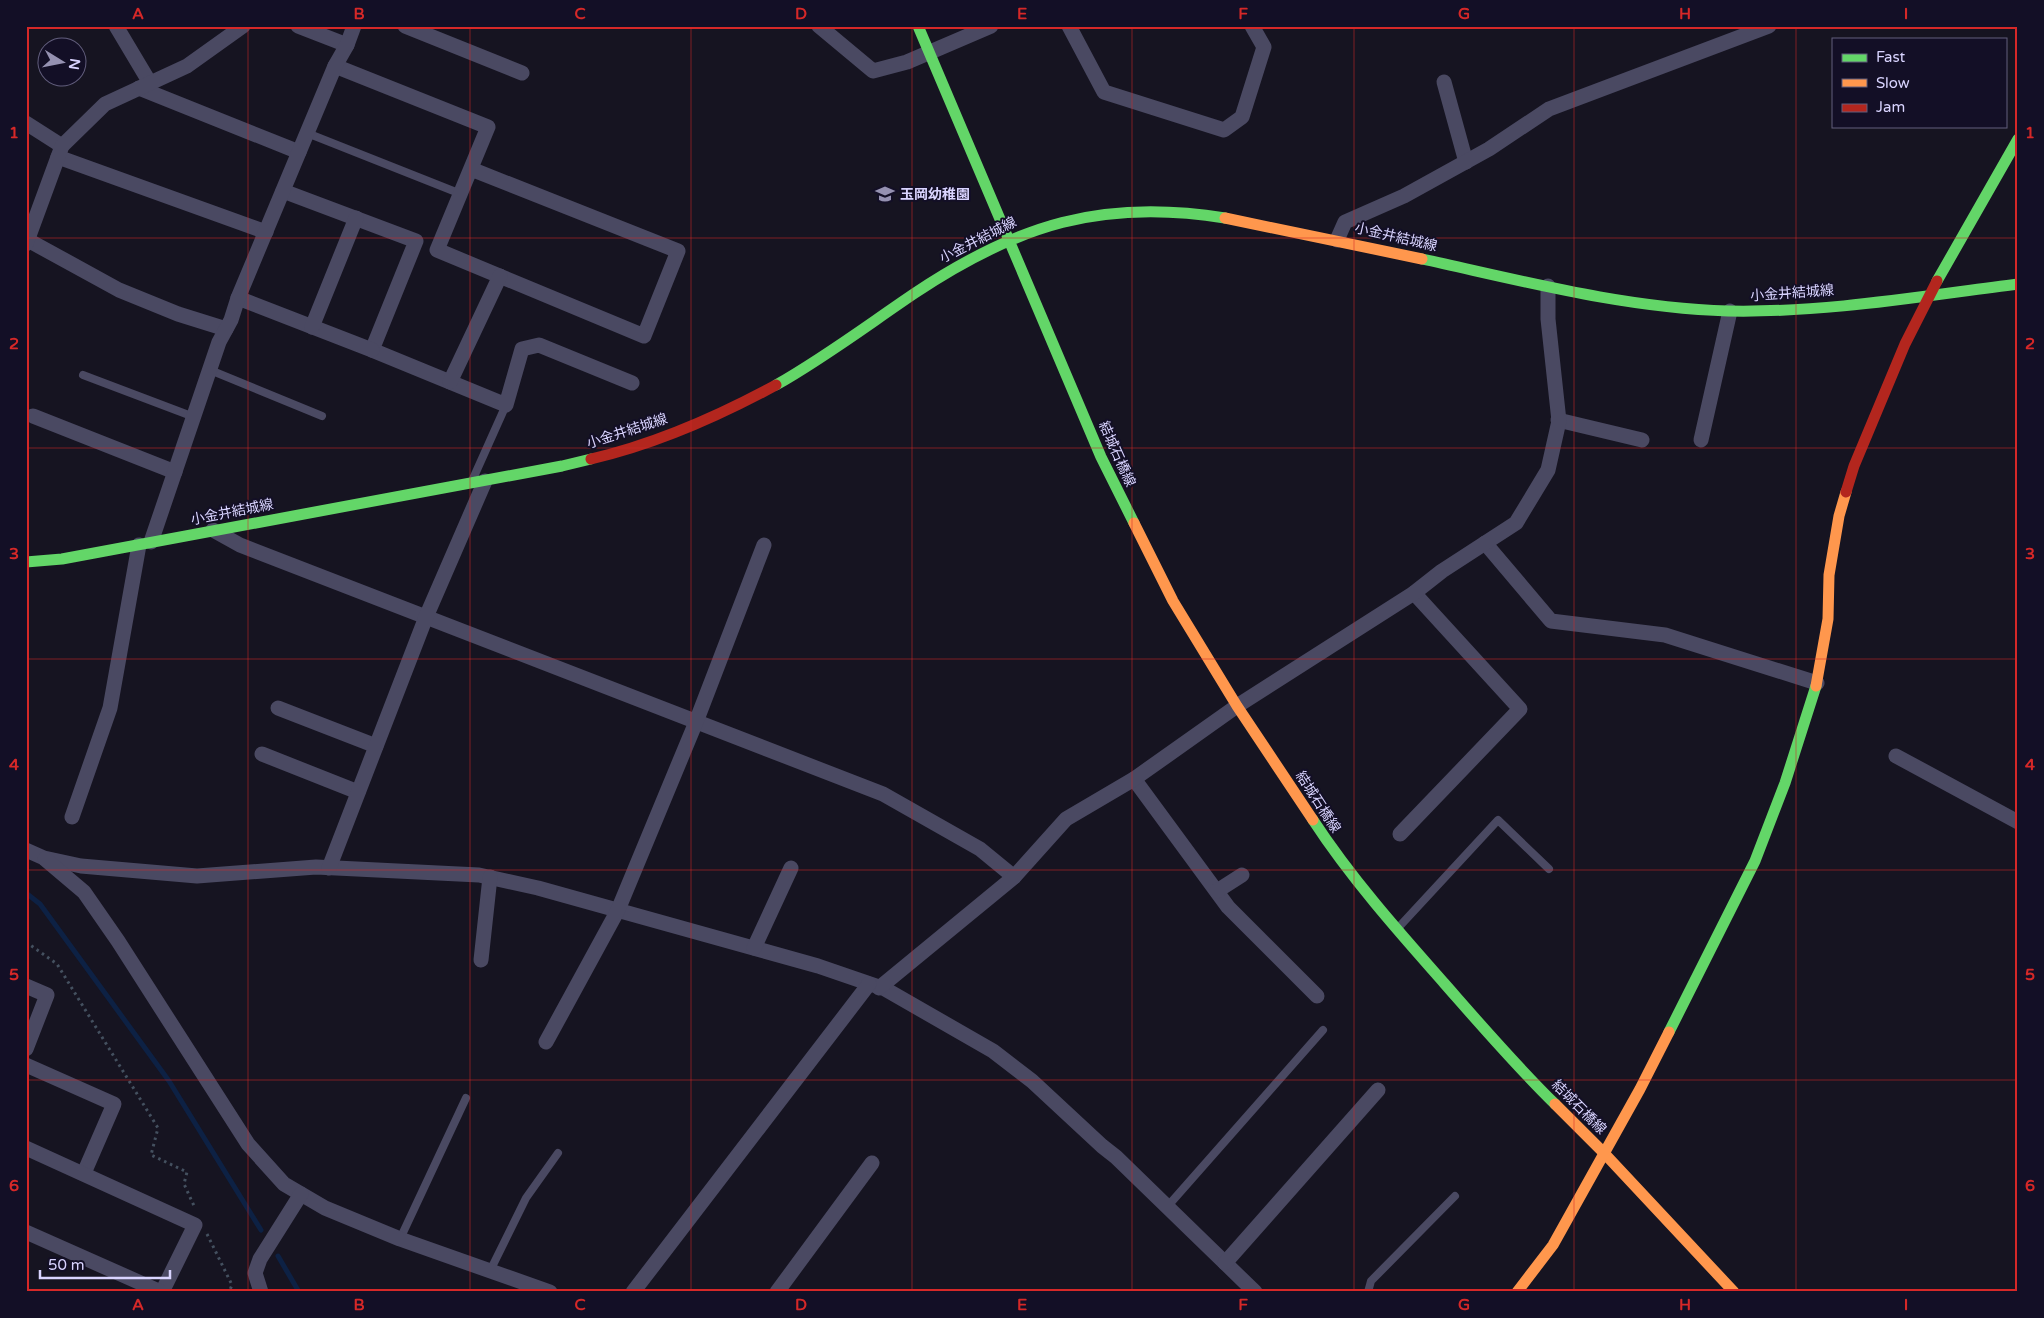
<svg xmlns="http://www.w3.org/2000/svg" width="2044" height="1318" font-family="'Varela Round','Noto Sans JP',sans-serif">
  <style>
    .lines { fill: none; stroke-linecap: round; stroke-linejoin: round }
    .stream { stroke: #0d2144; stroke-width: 5 }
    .path { stroke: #44505f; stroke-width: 3; stroke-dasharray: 2.5 4; stroke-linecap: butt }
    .lane { stroke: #4a4962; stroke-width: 8 }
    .street { stroke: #4a4962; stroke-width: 15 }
    .fast { stroke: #63d668; stroke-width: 11 }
    .slow { stroke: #ff974d; stroke-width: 11 }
    .jam { stroke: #b3261e; stroke-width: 11 }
    .grid { fill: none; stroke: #d62828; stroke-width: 1; stroke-opacity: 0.55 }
    .labels { text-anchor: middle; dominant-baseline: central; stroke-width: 4; stroke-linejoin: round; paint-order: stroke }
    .poi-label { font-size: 14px; font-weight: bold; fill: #d9d4ff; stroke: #130f26; text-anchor: start }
    .street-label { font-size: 14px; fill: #d9d4ff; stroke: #130f26 }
    .neatline { fill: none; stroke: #d62828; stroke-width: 2 }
    .grid-label { font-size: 16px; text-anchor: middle; font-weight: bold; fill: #d62828 }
  </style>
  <rect width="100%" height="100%" fill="#161421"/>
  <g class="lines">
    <!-- stream -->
    <g class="stream">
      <path d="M 26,893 L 40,904 L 169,1081 L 261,1230"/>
      <path d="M 278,1256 L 299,1292"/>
    </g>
    <!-- path -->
    <g class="path">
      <path d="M 26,942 L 57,964 L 158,1128 L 151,1155 L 187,1172 L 184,1184 L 195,1208"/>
      <path d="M 207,1234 L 232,1285 L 229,1292"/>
    </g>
    <!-- lane -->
    <g class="lane">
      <path d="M 307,133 L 461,194"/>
      <path d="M 210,370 L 322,416"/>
      <path d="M 83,375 L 194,417"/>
      <path d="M 472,481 L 506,405"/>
      <path d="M 1398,928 L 1498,820 L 1549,869"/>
      <path d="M 1167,1207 L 1323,1030"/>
      <path d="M 400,1239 L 466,1098"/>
      <path d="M 490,1271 L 526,1198 L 558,1153"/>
      <path d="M 1368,1292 L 1371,1281 L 1455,1196"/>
    </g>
    <!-- street -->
    <g class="street">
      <path d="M 116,26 L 150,83"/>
      <path d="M 298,26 L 347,45"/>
      <path d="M 405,26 L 522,73"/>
      <path d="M 819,26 L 873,71 L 907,62 L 991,26"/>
      <path d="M 1069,26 L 1104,92 L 1224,130 L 1242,117 L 1264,47 L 1252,26"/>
      <path d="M 335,66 L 488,127 L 437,250 L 644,336 L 678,251 L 471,169"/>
      <path d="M 1444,82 L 1466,162"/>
      <path d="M 139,88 L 299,152"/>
      <path d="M 26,123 L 62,146"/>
      <path d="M 58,157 L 266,232"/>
      <path d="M 283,191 L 416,241 L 372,350 L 506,405 L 522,349 L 539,345 L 632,383"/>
      <path d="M 26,239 L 119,290 L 178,314 L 226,329"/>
      <path d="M 1337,240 L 1345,222 L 1404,196 L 1489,149 L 1549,109 L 1769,26"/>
      <path d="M 26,244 L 62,146 L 105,104 L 187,66 L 243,26"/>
      <path d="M 238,298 L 372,350"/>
      <path d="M 312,327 L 356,218"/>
      <path d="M 450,382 L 500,276"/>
      <path d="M 33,416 L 175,472"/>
      <path d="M 1558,420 L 1642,440"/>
      <path d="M 1701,440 L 1730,311"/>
      <path d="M 213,530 L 240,545 L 883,794 L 980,849 L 1014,877"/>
      <path d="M 151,542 L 219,342 L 231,320 L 238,298 L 335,66 L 347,45 L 354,26"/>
      <path d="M 1485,543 L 1551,621 L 1665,635 L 1817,683"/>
      <path d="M 278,708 L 376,746"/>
      <path d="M 262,754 L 358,792"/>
      <path d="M 1896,756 L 2018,822"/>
      <path d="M 1134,779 L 1228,907 L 1317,996"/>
      <path d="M 72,817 L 110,708 L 139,545"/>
      <path d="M 1400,834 L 1520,709 L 1414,593"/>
      <path d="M 26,850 L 44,858 L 81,866 L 197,876 L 316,867 L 479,875 L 538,888 L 818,966 L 885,989 L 993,1051 L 1032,1081 L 1102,1146 L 1116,1157 L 1255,1292"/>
      <path d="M 45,859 L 84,892 L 118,941 L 248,1144 L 284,1184 L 325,1208 L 400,1239 L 550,1292"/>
      <path d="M 329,868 L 426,617 L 485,481"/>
      <path d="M 1217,891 L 1242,875"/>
      <path d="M 754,948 L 791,868"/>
      <path d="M 481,960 L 490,877"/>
      <path d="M 26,986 L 47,995 L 26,1049"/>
      <path d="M 879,988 L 1014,877 L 1066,819 L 1134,779 L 1237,706 L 1414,593 L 1442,571 L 1516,523 L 1548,470 L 1559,421 L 1548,319 L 1548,286"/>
      <path d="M 546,1042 L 618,910 L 696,722 L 764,545"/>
      <path d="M 26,1065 L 114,1104 L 84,1173"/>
      <path d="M 26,1148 L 195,1225 L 162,1292"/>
      <path d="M 26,1232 L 161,1292"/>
      <path d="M 1225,1263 L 1378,1090"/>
      <path d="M 261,1292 L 255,1273 L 260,1259 L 301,1194"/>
      <path d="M 633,1292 L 869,984"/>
      <path d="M 777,1292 L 872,1163"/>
    </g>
    <!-- fast -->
    <g class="fast">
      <path d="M 918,26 L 1101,457 L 1134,523"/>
      <path d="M 1422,259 C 1523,281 1624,308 1728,311 C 1825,313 1922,296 2018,284"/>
      <path d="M 1937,281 L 2018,139"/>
      <path d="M 776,385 C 824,358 869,324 915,293 C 1017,225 1102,198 1225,218"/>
      <path d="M 26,562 L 62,559 L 562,466 L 591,459"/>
      <path d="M 1313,820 C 1351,878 1398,931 1444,983 C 1480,1024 1516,1066 1555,1104"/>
      <path d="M 1669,1032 L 1755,861 L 1785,783 L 1816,686"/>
    </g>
    <!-- slow -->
    <g class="slow">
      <path d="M 1225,218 L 1422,259"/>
      <path d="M 1134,523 L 1173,601 L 1237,706 L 1313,820"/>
      <path d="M 1816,686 L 1828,619 L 1829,575 L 1839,516 L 1846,492"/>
      <path d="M 1555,1104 L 1604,1153 L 1734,1292"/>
      <path d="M 1517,1292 L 1553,1245 L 1640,1089 L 1669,1032"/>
    </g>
    <!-- jam -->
    <g class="jam">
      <path d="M 591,459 C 656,444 717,417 776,385"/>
      <path d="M 1846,492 L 1854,466 L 1905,344 L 1937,281"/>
    </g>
  </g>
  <!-- grid -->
  <path class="grid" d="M 248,26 L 248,1292M 470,26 L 470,1292M 691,26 L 691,1292M 912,26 L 912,1292M 1132,26 L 1132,1292M 1354,26 L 1354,1292M 1574,26 L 1574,1292M 1796,26 L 1796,1292M 26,238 L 2018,238M 26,448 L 2018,448M 26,659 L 2018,659M 26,870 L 2018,870M 26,1080 L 2018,1080"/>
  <!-- icons -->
  <defs>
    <g id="school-bare" transform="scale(1.5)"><path d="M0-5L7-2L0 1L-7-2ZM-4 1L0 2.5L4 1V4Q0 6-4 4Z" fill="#9591b1" stroke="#130f26" stroke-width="2.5" paint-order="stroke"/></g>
  </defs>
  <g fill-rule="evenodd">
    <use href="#school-bare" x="885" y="194"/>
  </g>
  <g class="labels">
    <!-- poi labels -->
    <g class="poi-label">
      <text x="900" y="194">玉岡幼稚園</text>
    </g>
    <!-- street labels -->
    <g class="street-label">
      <text transform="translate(1396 237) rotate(13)">小金井結城線</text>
      <text transform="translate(978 240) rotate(-27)">小金井結城線</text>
      <text transform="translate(1792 293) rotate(-4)">小金井結城線</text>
      <text transform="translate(627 431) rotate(-18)">小金井結城線</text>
      <text transform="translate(1117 454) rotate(66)">結城石橋線</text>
      <text transform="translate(232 512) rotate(-11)">小金井結城線</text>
      <text transform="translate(1318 802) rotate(57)">結城石橋線</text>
      <text transform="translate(1579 1107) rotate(45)">結城石橋線</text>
    </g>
  </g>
  <!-- border -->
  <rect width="2044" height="1318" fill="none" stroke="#130f26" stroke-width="55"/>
  <!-- legend -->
  <rect x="1832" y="38" width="175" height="90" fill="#130f26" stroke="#625e7d"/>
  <rect x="1842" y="54" width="25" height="8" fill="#63d668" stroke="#625e7d"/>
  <text x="1876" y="62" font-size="15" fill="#d9d4ff">Fast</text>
  <rect x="1842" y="79" width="25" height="8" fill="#ff974d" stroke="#625e7d"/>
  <text x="1876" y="88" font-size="15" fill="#d9d4ff">Slow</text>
  <rect x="1842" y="104" width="25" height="8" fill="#b3261e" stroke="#625e7d"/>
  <text x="1876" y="112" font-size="15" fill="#d9d4ff">Jam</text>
  <!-- north arrow -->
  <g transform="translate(62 62) rotate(100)"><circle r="24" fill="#130f26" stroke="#625e7d"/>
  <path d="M0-4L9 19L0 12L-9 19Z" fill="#9591b1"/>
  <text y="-8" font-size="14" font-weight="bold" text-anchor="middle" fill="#d9d4ff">N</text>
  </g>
  <!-- scale -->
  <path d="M40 1270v8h130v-8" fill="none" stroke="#d9d4ff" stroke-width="2.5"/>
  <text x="48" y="1270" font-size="15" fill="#d9d4ff" stroke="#130f26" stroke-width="4" paint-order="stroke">50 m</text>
  <rect x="28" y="28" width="1988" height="1262" class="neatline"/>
  <g class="grid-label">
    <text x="138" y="19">A</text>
    <text x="359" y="19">B</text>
    <text x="580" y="19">C</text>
    <text x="801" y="19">D</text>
    <text x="1022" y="19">E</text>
    <text x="1243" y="19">F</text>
    <text x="1464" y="19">G</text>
    <text x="1685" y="19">H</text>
    <text x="1906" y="19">I</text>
    <text x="14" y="138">1</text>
    <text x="2030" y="138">1</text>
    <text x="14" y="349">2</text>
    <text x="2030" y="349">2</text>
    <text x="14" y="559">3</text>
    <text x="2030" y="559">3</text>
    <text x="14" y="770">4</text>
    <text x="2030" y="770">4</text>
    <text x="14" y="980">5</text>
    <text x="2030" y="980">5</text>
    <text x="14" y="1191">6</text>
    <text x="2030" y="1191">6</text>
    <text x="138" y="1310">A</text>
    <text x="359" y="1310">B</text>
    <text x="580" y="1310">C</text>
    <text x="801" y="1310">D</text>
    <text x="1022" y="1310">E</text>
    <text x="1243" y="1310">F</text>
    <text x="1464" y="1310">G</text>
    <text x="1685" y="1310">H</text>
    <text x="1906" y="1310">I</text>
  </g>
</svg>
